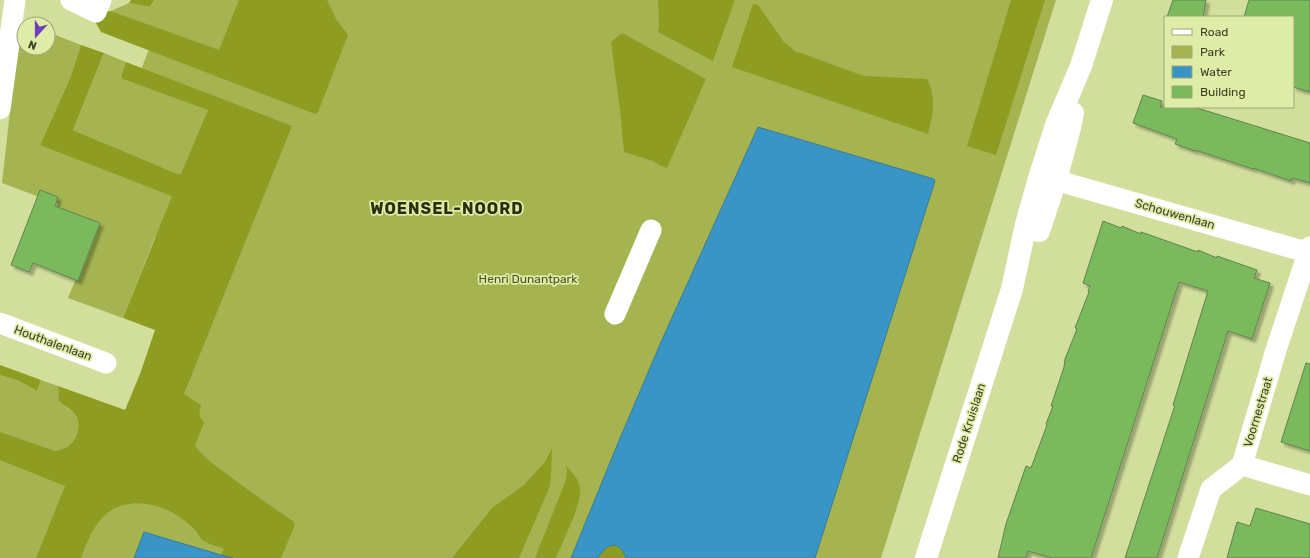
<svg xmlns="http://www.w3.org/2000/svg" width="1310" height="558" font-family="Rubik,sans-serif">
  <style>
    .green { fill: #a5b451 }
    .forest { fill: #8e9d21 }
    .water { fill: #3a95c7; stroke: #3a7c96 }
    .building { fill: #7ab95c; stroke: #5f844f; filter: url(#shadow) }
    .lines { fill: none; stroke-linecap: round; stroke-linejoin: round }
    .street { stroke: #fff; stroke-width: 21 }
    .secondary { stroke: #fff; stroke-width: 22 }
    .labels { text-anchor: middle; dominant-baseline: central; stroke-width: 3.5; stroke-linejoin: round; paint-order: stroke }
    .street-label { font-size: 12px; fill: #3b4025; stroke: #dfeca8 }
    .park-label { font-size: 12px; fill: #4a5123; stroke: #dfeca8 }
    .district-label { font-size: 16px; font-weight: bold; letter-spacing: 1px; fill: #292e0c; stroke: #dfeca8 }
  </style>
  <defs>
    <filter id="shadow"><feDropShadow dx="3.5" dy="3.5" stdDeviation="1" flood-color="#0004"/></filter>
  </defs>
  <rect width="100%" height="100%" fill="#d2de9c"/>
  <!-- green -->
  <path class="green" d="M 154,0 L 1056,0 L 881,558 L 0,558 L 0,437 L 2,433 L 0,432 L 0,375 L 19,381 L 37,391 L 41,380 L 58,386 C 58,394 60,401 66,407 C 68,409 72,411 74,413 C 79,418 79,428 77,435 L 136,458 L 201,290 L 155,237 L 123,318 L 68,298 L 96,230 L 54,216 L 58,204 L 2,183 L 20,22 L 26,24 L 24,24 L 24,48 L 48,48 L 48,32 L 81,45 L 70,78 L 40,145 L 111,146 L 73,130 L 104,53 L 126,62 L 121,76 L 136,83 L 157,28 L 111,11 L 129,3 L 150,7 Z"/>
  <!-- forest -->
  <g class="forest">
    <path d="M 131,0 L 154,0 L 150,7 L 129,3 Z"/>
    <path d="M 239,0 L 327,0 L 336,19 L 348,35 L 318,112 L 315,114 L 101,32 L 91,14 L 111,11 L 219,50 Z"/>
    <path d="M 658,0 L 735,0 L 713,61 L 658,32 L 659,24 Z"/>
    <path d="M 1011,0 L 1045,0 L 996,155 L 967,146 Z"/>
    <path d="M 753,4 L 758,5 L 784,42 L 795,51 L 864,76 L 927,79 C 937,99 933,114 928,134 L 732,67 Z"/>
    <path d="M 622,33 L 706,79 L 667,168 L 659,165 L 653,161 L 624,152 L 620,110 L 611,42 Z"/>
    <path d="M 81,45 L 104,53 L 73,130 L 177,174 L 181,174 L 208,110 L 123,79 L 121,76 L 126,62 L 292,126 L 184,394 L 201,405 C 199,413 198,416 204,422 L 195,446 C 205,459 219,468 232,478 C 252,493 272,507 293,521 L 295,525 L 281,558 L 233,558 L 221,555 L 224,549 C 218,546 210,545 204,541 C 200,539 199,535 196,531 C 193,528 189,524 185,521 C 165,505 133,496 110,511 C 96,520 86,543 81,558 L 36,558 L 65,486 L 0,460 L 0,432 L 55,451 C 61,450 67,448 72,443 C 79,436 81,420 74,413 C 70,409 63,405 59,401 L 58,386 L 125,410 L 140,374 L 155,330 L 123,318 L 172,196 L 40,145 L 70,78 Z"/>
    <path d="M 0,365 L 41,380 L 37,391 L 19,381 L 0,375 Z"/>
    <path d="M 552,448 L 551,475 L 550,486 L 519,558 L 452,558 L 492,508 L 524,485 L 545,462 Z"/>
    <path d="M 565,465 C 572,472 579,479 580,488 C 583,501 562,543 556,558 L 535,558 L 566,480 L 567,470 Z"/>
    <path d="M 614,545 C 621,547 623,551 626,558 L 598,558 L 607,546 Z"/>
  </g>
  <!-- water -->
  <g class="water">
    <path d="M 758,127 L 934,179 L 935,181 L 815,558 L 626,558 C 619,539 607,543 598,558 L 571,558 L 618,443 L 661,342 Z"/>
    <path d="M 144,532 L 221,555 L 233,558 L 134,558 Z"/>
  </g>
  <!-- building -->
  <g class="building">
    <path d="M 1173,0 L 1206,0 L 1203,17 L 1167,17 Z"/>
    <path d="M 1249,0 L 1310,0 L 1310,92 L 1293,87 L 1293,17 L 1244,17 Z"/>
    <path d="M 1143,95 L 1162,101 L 1160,107 L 1194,107 L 1310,143 L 1310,183 L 1292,178 L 1291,181 L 1253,168 L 1253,169 L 1195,150 L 1195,151 L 1175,144 L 1177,139 L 1133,123 Z"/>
    <path d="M 40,190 L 58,197 L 55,206 L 100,223 L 78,281 L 33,263 L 29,272 L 11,265 Z"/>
    <path d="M 1103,221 L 1121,228 L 1122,226 L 1141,234 L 1141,232 L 1198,252 L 1198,250 L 1217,258 L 1217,256 L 1257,270 L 1254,278 L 1270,283 L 1252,339 L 1228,331 L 1157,558 L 1125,558 L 1175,405 L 1173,405 L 1208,291 L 1179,282 L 1091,558 L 1052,558 L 1028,551 L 1026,558 L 998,558 L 1006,524 L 1026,466 L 1031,468 L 1047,425 L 1046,424 L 1053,406 L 1051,406 L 1064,367 L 1065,359 L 1077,329 L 1075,328 L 1089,292 L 1088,291 L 1090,286 L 1083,283 Z"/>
    <path d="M 1306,363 L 1310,364 L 1310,451 L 1281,442 Z"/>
    <path d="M 1256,508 L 1310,524 L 1310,558 L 1227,558 L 1237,522 L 1250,526 Z"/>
  </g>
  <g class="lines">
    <!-- street -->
    <g class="street">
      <path d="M 71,0 L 96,12 L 101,0"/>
      <path d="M 0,109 L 15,0"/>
      <path d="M 1040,175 L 1069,184 L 1310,253"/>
      <path d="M 615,314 L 651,230"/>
      <path d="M 0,323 L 106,363"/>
      <path d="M 1242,465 L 1310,485"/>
      <path d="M 1188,558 L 1211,489 L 1242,465 L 1276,350 L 1310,247"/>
    </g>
    <!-- secondary -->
    <g class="secondary">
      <path d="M 1039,231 L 1056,180 L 1070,128 L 1073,113"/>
      <path d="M 926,558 L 1012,289 L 1026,224 L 1040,175 L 1056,125 L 1081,66 L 1102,0"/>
    </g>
  </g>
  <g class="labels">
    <!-- street labels -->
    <g class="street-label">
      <text transform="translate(1175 214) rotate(16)">Schouwenlaan</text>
      <text transform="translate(53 343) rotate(20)">Houthalenlaan</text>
      <text transform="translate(1258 412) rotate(-73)">Voornestraat</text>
      <text transform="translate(969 423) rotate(-72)">Rode Kruislaan</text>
    </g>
    <!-- park labels -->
    <g class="park-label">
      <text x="528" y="279">Henri Dunantpark</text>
    </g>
    <!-- district labels -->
    <g class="district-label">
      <text x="447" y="208">WOENSEL-NOORD</text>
    </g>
  </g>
  <!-- legend -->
  <rect x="1164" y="16" width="130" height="92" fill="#dfeca8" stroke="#9da774"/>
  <rect x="1172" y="29" width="20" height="6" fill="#ffffff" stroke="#9da774"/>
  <text x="1200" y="36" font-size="12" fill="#3b4025">Road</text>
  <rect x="1172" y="46" width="20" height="12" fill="#a5b451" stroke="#9da774"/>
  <text x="1200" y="56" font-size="12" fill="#3b4025">Park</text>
  <rect x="1172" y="66" width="20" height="12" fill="#3a95c7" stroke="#9da774"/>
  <text x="1200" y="76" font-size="12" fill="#3b4025">Water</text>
  <rect x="1172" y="86" width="20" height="12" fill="#7ab95c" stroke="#9da774"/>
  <text x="1200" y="96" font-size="12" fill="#3b4025">Building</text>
  <!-- north arrow -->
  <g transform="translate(36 36) rotate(201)"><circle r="19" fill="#dfeca8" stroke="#9da774"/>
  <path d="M0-3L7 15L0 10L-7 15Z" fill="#6e40b8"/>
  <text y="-6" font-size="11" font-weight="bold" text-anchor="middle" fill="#3b4025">N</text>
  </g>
</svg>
